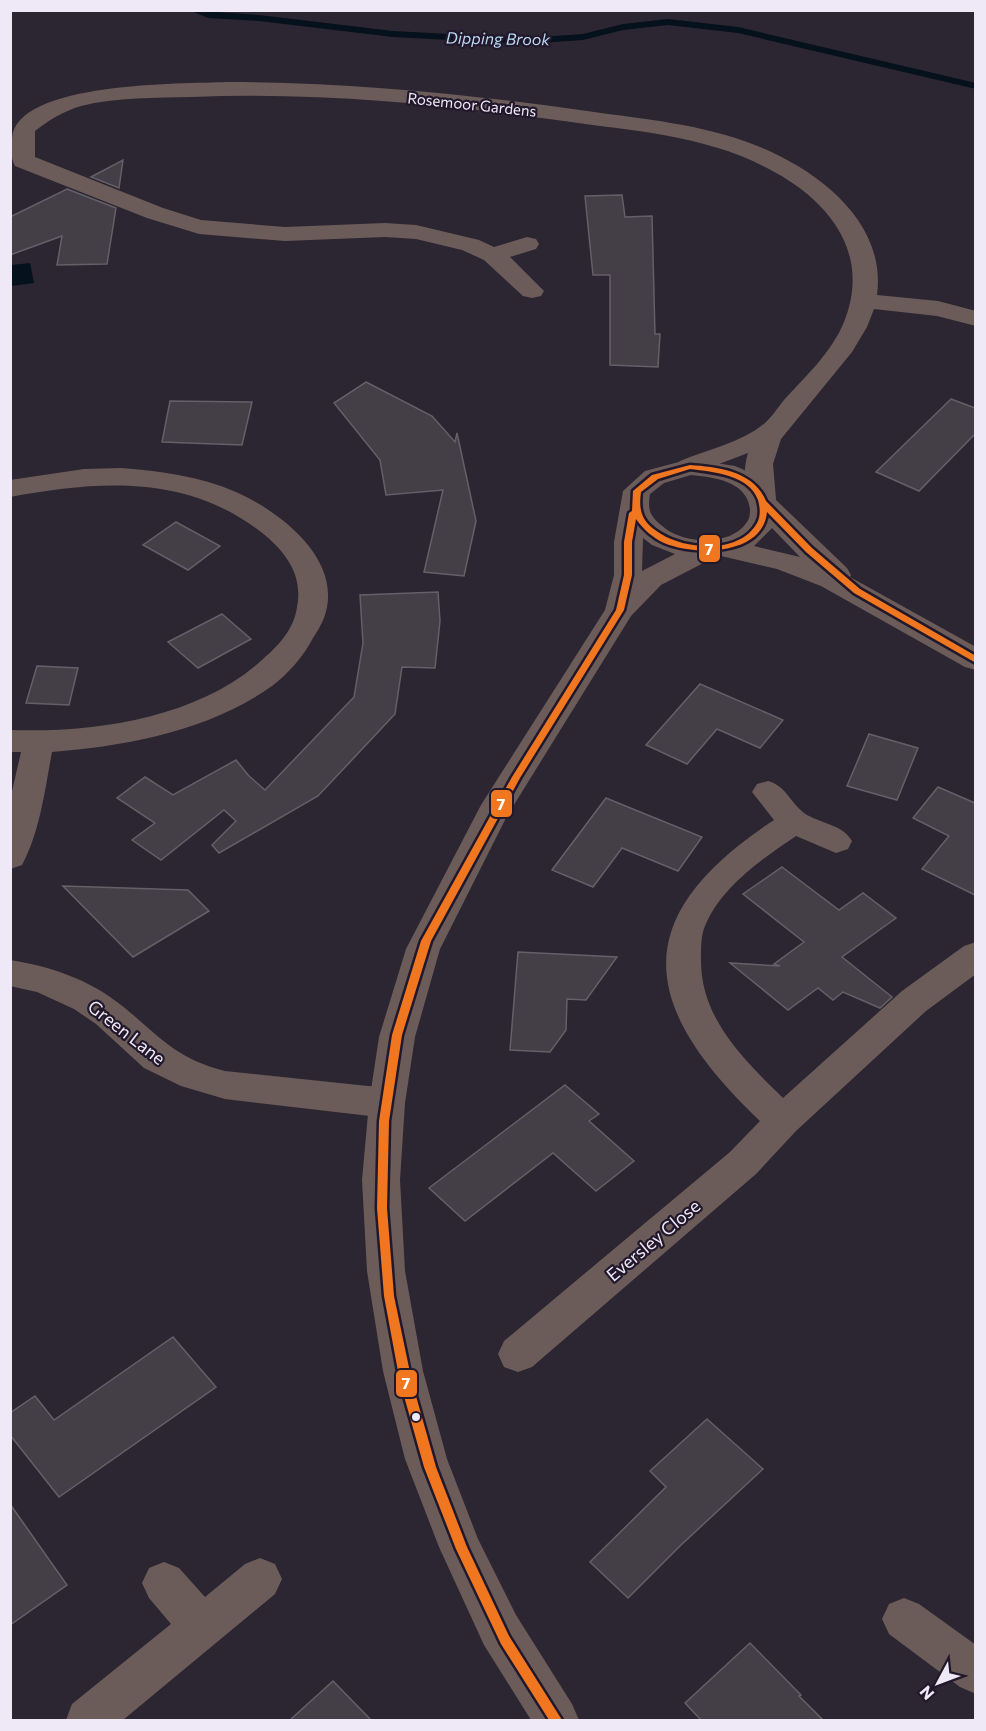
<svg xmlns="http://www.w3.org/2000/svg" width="986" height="1731" font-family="Commissioner,sans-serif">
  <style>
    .water { fill: #05111d }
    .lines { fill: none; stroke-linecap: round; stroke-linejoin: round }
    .stream { fill: #05111d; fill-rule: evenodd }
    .building { fill: #443e47; stroke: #655f68; stroke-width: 1.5 }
    .minor { fill: #6c5c59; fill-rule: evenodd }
    .tertiary { fill: #6c5c59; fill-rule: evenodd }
    .bus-1-casing { stroke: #21182c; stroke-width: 5 }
    .bus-1 { fill: #f07620; fill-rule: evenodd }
    .bus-dot { fill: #efe9f7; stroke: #21182c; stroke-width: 2 }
    .labels { text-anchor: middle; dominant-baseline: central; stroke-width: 4.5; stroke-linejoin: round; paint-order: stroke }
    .far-street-label { font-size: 15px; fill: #efe9f7; stroke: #21182c }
    .far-water-label { font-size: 16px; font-style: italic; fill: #bbdaf2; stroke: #21182c }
    .street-label { font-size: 18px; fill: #efe9f7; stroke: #21182c }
    .line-badge { stroke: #21182c; stroke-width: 2 }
    .badge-label { font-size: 16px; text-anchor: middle; font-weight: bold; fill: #fff }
  </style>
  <rect width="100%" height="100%" fill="#2c2632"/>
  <!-- water -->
  <path class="water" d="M 30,263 L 34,283 L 11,286 L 11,265 Z"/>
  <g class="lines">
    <!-- stream -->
    <path class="stream" d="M 189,10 L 259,15 L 393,31 L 526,38 L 583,34 L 623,24 L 668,19 L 738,27 L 976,83 L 976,89 L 738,33 L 668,25 L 623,30 L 583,40 L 526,44 L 393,37 L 259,21 L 208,18 Z"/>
  </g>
  <!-- building -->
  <g class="building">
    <path d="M 123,160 L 119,188 L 91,177 Z"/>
    <path d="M 67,189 L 116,208 L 107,264 L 57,265 L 62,236 L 10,255 L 10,217 Z"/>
    <path d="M 622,195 L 625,217 L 652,216 L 655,334 L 660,334 L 658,367 L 610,365 L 610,275 L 593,275 L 585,196 Z"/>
    <path d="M 366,382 L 432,416 L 455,442 L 457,433 L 476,521 L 464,576 L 424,572 L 443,490 L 386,495 L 380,460 L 334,403 Z"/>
    <path d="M 951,399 L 975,408 L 975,434 L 919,491 L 876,472 Z"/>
    <path d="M 170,401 L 252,402 L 242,445 L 162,442 Z"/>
    <path d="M 176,522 L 220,546 L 188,570 L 143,545 Z"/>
    <path d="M 438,592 L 440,621 L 435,668 L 402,667 L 395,714 L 318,796 L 219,853 L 212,845 L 236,821 L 224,810 L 161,860 L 132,840 L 155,823 L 117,798 L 145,777 L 173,795 L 236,760 L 249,776 L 265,790 L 354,697 L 363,643 L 360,595 Z"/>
    <path d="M 222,614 L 251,639 L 198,668 L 168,642 Z"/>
    <path d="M 37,666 L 78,668 L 69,705 L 26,703 Z"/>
    <path d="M 700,684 L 783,720 L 760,748 L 717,729 L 687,764 L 646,745 Z"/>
    <path d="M 869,734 L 918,748 L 897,800 L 847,786 Z"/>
    <path d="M 938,787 L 975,803 L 975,895 L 922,869 L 949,836 L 913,818 Z"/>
    <path d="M 606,798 L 623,805 L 702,837 L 678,871 L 622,848 L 593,887 L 552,870 Z"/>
    <path d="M 782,867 L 839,910 L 863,893 L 896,918 L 842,957 L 892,997 L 880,1008 L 843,992 L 833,1000 L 818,988 L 788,1010 L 730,963 L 780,966 L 774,964 L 804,942 L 743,894 Z"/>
    <path d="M 63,886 L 188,890 L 209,911 L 133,957 Z"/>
    <path d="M 518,952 L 617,957 L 586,1000 L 567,999 L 566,1030 L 550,1052 L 510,1050 Z"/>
    <path d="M 565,1085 L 599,1114 L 589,1121 L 634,1161 L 596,1191 L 553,1153 L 465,1221 L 429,1188 Z"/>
    <path d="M 173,1337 L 216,1387 L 59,1497 L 10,1435 L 10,1413 L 35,1396 L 54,1420 Z"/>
    <path d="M 707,1419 L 763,1469 L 681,1545 L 628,1598 L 590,1562 L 666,1487 L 650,1471 Z"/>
    <path d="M 10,1504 L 67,1585 L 10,1625 Z"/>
    <path d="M 750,1643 L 801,1695 L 799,1696 L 823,1720 L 701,1720 L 685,1703 Z"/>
    <path d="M 333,1681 L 371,1720 L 290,1720 Z"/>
  </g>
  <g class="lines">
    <!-- minor -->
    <g class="minor">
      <path d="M 226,82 C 347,82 467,94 587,111 C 643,119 702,124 755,145 C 816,169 887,221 877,295 L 938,301 L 976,311 L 976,326 L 937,316 L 874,309 L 867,327 L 852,352 L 781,439 L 773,464 L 776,499 L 772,505 L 762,508 L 752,505 C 743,491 743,469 748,453 L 690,475 L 680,473 L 676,467 L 680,461 C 707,450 743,442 765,423 C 772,417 778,407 784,400 C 805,377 832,352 844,322 C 872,252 828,199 767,168 C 705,135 632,131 564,121 C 440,104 316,92 192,97 C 156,98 116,97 81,106 C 64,111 49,120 35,131 L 35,157 L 163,208 L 201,220 L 285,227 L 385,223 L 416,225 L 479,240 L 494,247 L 527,237 L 536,239 L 539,244 L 536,249 L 510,257 L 544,291 L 541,296 L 532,298 L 523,296 L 484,260 L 462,250 L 416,239 L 385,237 L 285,241 L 199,234 L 147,218 L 15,166 C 10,158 12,148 12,139 C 15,81 184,84 226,82 Z"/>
      <path d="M 121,468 C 160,471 200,476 236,492 C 281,512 345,561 324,618 C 321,625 317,632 313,638 C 303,657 289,673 272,686 C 209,731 127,746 52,752 C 45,789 40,832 22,865 L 10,869 L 10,800 L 21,752 L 10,752 L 10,730 C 94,733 199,718 263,659 C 279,645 294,629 297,607 C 303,577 288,555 266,536 C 190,474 102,480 10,497 L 10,480 L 84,469 Z"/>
      <path d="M 768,781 C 787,786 791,805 807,815 C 823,824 843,825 852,841 L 848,849 L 836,853 L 796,836 C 762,859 721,887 705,926 C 701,935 701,947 701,958 C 700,1015 739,1055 778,1093 L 783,1098 L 902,991 L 964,946 L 976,942 L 976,974 L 926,1011 L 796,1131 L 756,1174 L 532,1367 L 518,1372 L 504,1367 L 498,1354 L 504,1341 L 730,1152 L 760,1121 C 639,1006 626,917 774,820 L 752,792 L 757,784 Z"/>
      <path d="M 10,960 C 50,966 90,980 121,1005 C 160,1036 174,1058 225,1071 L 387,1088 L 400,1093 L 405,1103 L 400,1113 L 387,1118 L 225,1099 L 181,1086 L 144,1068 L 96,1024 L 74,1009 L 37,992 L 10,986 Z"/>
      <path d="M 260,1558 L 275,1564 L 282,1579 L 275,1594 L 123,1720 L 66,1720 L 72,1704 L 171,1624 L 149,1598 L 142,1583 L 149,1568 L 164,1562 L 179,1568 L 205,1597 L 245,1564 Z"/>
      <path d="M 904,1598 L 919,1604 L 976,1645 L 976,1694 L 960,1687 L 889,1634 L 882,1619 L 889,1604 Z"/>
    </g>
    <!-- tertiary -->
    <path class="tertiary" d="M 690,459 L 735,466 L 758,476 L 766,484 L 776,500 L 847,568 L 851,575 L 850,577 L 976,647 L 976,670 L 965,667 L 821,586 L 777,569 L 721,556 L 713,558 L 661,585 L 631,616 L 507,816 L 440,949 L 415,1037 L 405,1103 L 400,1180 L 405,1271 L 423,1371 L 447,1459 L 478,1539 L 516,1615 L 572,1704 L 579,1720 L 531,1720 L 484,1645 L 439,1547 L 405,1459 L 383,1371 L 367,1271 L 362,1180 L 369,1103 L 379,1037 L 406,949 L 481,805 L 605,610 L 614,575 L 614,542 L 623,491 L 645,471 ZM 691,475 C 713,477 747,481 750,509 C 750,513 750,518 747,522 C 732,546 686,544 666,529 C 651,517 647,513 650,494 L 664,483 ZM 772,528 L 799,556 L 800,557 L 754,546 ZM 643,538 L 652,545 L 675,554 L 642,571 Z"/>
    <!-- bus-1 casing -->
    <g class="bus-1-casing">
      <path id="bus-1" d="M 690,465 C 718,467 754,471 766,501 L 812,548 L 860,589 L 976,656 L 976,663 L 854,593 L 806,552 L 767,512 C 763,556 695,556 664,543 C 653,538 643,529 636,519 L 632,542 L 632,575 L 624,610 L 520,778 L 431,941 L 402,1035 L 389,1121 L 387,1208 L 394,1296 L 412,1382 L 436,1467 L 467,1547 L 509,1636 L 562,1720 L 549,1720 L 501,1644 L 456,1549 L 424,1467 L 400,1382 L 384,1296 L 377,1208 L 379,1121 L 392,1035 L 421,941 L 512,777 L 616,610 L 624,575 L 624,542 L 629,513 L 632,511 L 633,491 L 652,475 ZM 690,469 C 714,472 749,475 758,500 C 760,507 761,516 757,523 C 740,554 687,550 661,534 C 643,523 638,513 641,492 L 658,479 Z"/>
    </g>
    <!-- bus-1 -->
    <use href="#bus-1" class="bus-1"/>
  </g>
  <!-- markers -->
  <circle class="bus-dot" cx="416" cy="1417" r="5"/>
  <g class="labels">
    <!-- far-street labels -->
    <g class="far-street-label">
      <text transform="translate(472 104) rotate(6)">Rosemoor Gardens</text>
    </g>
    <!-- far-water labels -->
    <g class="far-water-label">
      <text transform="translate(498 38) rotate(1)">Dipping Brook</text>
    </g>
    <!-- street labels -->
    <g class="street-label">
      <text transform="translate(127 1032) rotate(38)">Green Lane</text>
      <text transform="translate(653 1240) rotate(-40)">Eversley Close</text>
    </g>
  </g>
  <g class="line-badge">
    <rect x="698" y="534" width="23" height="29" rx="6" fill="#f07620"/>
    <rect x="490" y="789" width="23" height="29" rx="6" fill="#f07620"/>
    <rect x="395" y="1369" width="23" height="29" rx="6" fill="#f07620"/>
  </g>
  <g class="badge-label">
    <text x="709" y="555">7</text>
    <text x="501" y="810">7</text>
    <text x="406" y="1389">7</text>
  </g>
  <!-- border -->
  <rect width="986" height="1731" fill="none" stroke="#efe9f7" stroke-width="24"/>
  <!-- north arrow -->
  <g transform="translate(938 1683) rotate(229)" stroke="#21182c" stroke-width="4.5" paint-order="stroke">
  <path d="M0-4.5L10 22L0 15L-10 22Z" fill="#efe9f7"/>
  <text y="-9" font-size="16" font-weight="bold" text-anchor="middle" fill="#efe9f7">N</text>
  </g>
</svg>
